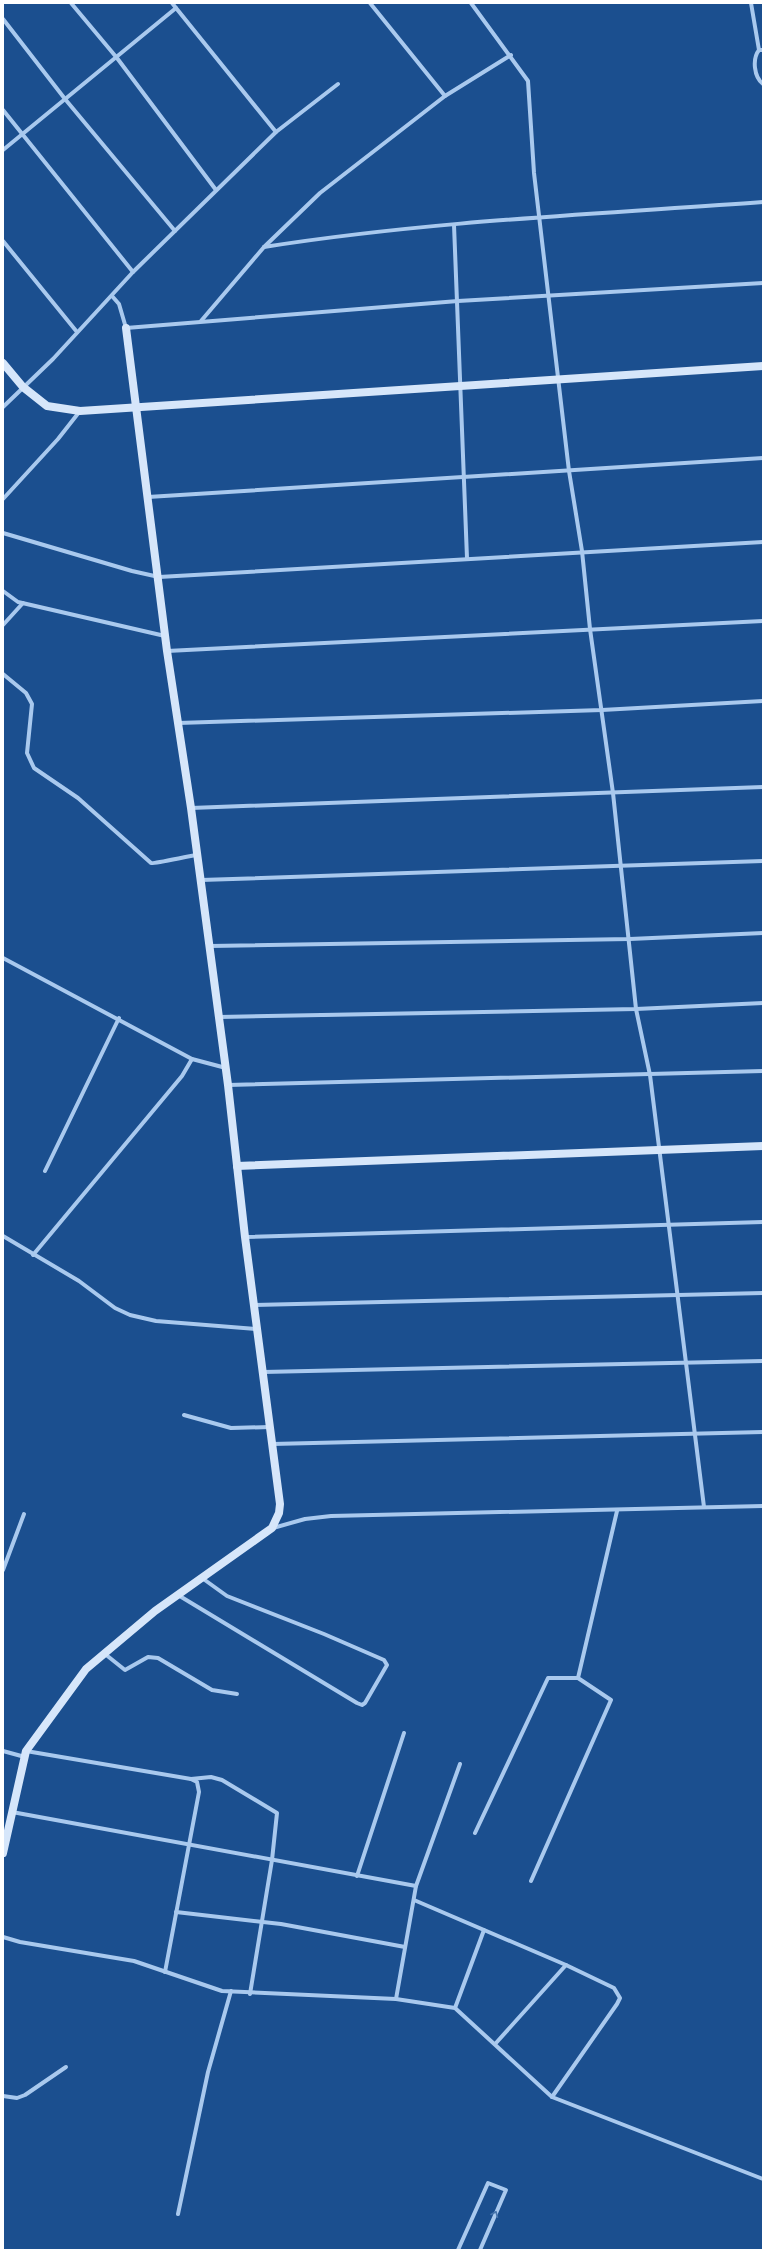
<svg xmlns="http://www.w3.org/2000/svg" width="766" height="2253" font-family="Quicksand,sans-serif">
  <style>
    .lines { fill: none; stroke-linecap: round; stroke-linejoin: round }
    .street { stroke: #a9c9ee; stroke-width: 4 }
    .secondary { stroke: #d6e6fa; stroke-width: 8 }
    .oneway { stroke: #4674ac }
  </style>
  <rect width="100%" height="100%" fill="#1b4f8f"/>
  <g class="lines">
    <!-- street -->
    <g class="street">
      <path d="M 71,3 L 117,58 L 216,190"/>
      <path d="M 172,3 L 276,132"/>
      <path d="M 370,3 L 445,96"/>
      <path d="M 471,3 L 528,81 L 534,173 L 569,471 L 582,551 L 590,629 L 613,793 L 636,1009 L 650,1075 L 704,1507"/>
      <path d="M 751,3 L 759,50 L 763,50"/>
      <path d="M 3,19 L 65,99 L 175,231"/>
      <path d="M 759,50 C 752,59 754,77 763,84"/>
      <path d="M 3,110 L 133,272"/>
      <path d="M 3,150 L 176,8"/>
      <path d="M 454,225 L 467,558"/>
      <path d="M 3,241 L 77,332"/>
      <path d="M 264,247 C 429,221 597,214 763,202"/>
      <path d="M 112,296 L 119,304 L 126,328 L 458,301 L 763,283"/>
      <path d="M 201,321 L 264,247 L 320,193 L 445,96 L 511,55"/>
      <path d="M 3,407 L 53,359 L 133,272 L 276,132 L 338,84"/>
      <path d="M 148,497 L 763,458"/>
      <path d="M 3,499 L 58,439 L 80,411"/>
      <path d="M 3,533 L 132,571 L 159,577 L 763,542"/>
      <path d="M 3,591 L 18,602 L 165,636"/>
      <path d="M 3,625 L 23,603"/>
      <path d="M 167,651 L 763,621"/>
      <path d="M 3,674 L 26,693 L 32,704 L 27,753 L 34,768 L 78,798 L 151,863 C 153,864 189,856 197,855"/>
      <path d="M 178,723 L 602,710 L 763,701"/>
      <path d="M 191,808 L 763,787"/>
      <path d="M 201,880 L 763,861"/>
      <path d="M 210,946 L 630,939 L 763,933"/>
      <path d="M 3,958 L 192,1059 L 226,1068"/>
      <path d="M 219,1017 L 636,1009 L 763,1003"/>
      <path d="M 228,1085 L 763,1071"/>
      <path d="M 45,1171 L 119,1018"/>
      <path d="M 3,1236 L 79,1281 L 115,1308 L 130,1315 L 156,1321 L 257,1329"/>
      <path d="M 245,1237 L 763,1222"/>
      <path d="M 33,1255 L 182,1076 L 192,1059"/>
      <path d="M 254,1305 L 763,1293"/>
      <path d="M 263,1372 L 763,1361"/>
      <path d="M 184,1415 L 231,1428 L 270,1427"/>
      <path d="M 272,1444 L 763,1432"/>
      <path d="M 273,1528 L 305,1519 L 331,1516 L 763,1506"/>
      <path d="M 3,1570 L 24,1514"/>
      <path d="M 178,1595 L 357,1703 L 362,1705 L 365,1703 L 387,1665 L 384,1660 L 324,1634 L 227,1596 L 202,1578"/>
      <path d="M 105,1654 L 125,1670 L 148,1657 L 158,1658 L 212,1690 L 237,1694"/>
      <path d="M 3,1751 L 25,1757"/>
      <path d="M 26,1751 L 191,1779 L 197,1782 L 199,1792 L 165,1972"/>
      <path d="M 191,1779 L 211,1777 L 222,1780 L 277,1813 L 272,1860 L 250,1994"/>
      <path d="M 12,1812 L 416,1886"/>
      <path d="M 475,1833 L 548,1678 L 578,1678"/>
      <path d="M 357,1876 L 404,1733"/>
      <path d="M 531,1881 L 611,1700 L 578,1678 L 617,1511"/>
      <path d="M 414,1900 L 566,1965 L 614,1988 L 620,1998 L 617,2004 L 552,2097"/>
      <path d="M 176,1912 L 281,1924 L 405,1947"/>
      <path d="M 3,1937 L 20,1942 L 134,1961 L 222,1991 L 396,1999 L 455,2008 L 552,2097 L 763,2179"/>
      <path d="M 396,1999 L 416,1886 L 460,1764"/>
      <path d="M 455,2008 L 484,1930"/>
      <path d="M 496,2043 L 566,1965"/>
      <path d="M 3,2096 L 17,2098 L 25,2095 L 66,2067"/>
      <path d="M 178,2214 L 208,2072 L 231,1991"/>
      <path d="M 458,2250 L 488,2183 L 506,2190 L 480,2250"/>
    </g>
    <!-- secondary -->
    <g class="secondary">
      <path d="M 3,363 L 23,387 L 47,406 L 80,411 L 763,366"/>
      <path d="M 237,1166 L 763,1146"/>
      <path d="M 3,1853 L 26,1751 L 86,1669 L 155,1611 L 272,1528 L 279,1513 L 280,1504 L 245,1237 L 228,1085 L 191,808 L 167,651 L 126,328"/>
    </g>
  </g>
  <!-- one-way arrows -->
  <defs><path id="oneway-chevron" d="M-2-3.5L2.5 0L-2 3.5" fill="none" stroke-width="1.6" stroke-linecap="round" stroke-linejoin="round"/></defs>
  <use class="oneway" href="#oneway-chevron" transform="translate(495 2214) rotate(-67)"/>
  <!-- border -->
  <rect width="766" height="2253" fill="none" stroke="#ffffff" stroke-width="8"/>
</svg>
